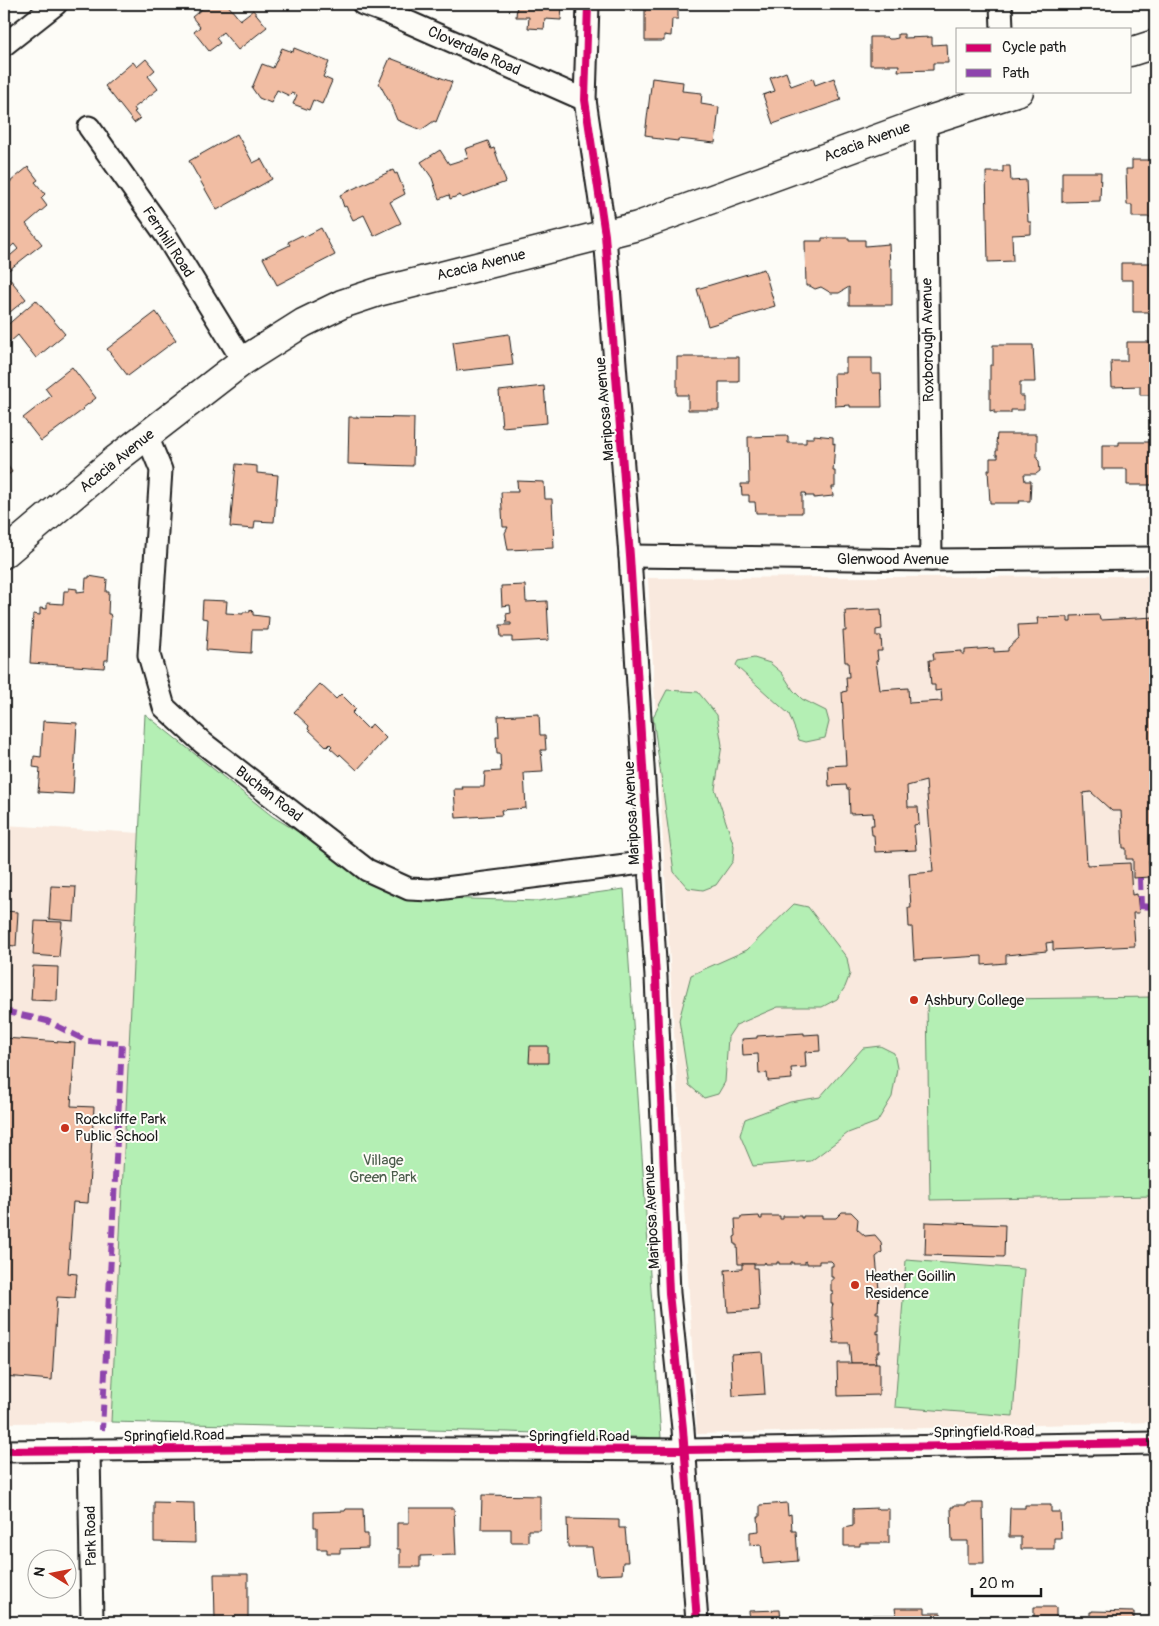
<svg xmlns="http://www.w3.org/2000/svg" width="1159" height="1626" font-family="Pangolin,sans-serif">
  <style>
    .built { fill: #f9e9de }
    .green { fill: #b4efb4; stroke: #688668 }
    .building { fill: #f1bda3; stroke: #1c1c1c }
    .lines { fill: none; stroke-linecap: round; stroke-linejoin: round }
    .street-casing { stroke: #1c1c1c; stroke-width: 25 }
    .secondary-casing { stroke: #1c1c1c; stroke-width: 31 }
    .street { stroke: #fdfcf7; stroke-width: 21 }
    .secondary { stroke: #fdfcf7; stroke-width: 28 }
    .quiet { stroke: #8e44ad; stroke-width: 6; stroke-dasharray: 12 6; stroke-linecap: butt }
    .cycleway-casing { stroke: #fdfcf7; stroke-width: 11 }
    .cycleway { stroke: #d6006c; stroke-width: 8 }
    .poi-dot { fill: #c8321e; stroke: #fdfcf7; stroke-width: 2 }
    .labels { text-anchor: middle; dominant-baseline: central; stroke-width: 4; stroke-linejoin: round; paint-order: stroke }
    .street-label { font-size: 15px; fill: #1c1c1c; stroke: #fdfcf7 }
    .poi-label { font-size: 15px; fill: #1c1c1c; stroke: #fdfcf7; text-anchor: start }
    .park-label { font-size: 15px; fill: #4a5b4a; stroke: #fdfcf7 }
  </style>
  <rect width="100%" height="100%" fill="#fdfcf7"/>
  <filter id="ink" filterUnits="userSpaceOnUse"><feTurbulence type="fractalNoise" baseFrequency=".02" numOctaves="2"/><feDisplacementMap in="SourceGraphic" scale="10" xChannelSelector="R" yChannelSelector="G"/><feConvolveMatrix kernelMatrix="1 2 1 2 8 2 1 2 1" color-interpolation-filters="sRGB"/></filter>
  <g filter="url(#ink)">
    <!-- built -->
    <g class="built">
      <path d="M 1155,576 L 1155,1422 L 697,1434 L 648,578 Z"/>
      <path d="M 4,825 L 140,833 L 111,1422 L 4,1423 Z"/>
    </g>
    <!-- green -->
    <g class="green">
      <path d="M 754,658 L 770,663 L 782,673 L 793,690 L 802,699 L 826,711 L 829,722 L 825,738 L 806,742 L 799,740 L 789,714 L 738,668 L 736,665 L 738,661 Z"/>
      <path d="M 667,690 L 698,692 L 717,715 L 722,745 L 715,789 L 734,846 L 733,861 L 716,885 L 703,890 L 688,888 L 674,872 L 653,717 Z"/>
      <path d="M 145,714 L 272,816 L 405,897 L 538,901 L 624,889 L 661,1438 L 509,1432 L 111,1422 Z"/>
      <path d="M 794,904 L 808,907 L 847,958 L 850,974 L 845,987 L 837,999 L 822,1007 L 778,1007 L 736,1025 L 728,1037 L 725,1082 L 718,1094 L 704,1098 L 689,1085 L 679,1020 L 691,975 L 747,950 Z"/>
      <path d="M 1155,997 L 1155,1196 L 930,1200 L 927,1000 Z"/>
      <path d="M 880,1046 L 894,1053 L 897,1068 L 892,1097 L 877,1122 L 848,1133 L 811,1161 L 753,1166 L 740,1135 L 745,1119 L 790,1102 L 820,1097 L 863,1048 Z"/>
      <path d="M 906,1260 L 1024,1269 L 1013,1416 L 895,1407 Z"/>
    </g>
    <!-- building -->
    <g class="building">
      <path d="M 208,4 L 227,4 L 240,20 L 253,10 L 267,27 L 238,50 L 223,32 L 216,38 L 220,43 L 209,51 L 194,32 L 200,27 L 192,17 Z"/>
      <path d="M 517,4 L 562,4 L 561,20 L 545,19 L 544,29 L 528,28 L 529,17 L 516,17 Z"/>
      <path d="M 645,4 L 678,4 L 678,19 L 672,19 L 671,36 L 664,35 L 664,41 L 645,41 Z"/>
      <path d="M 1061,4 L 1115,4 L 1101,4 L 1101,8 L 1061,8 Z"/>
      <path d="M 898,34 L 904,34 L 904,38 L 932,37 L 932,45 L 947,44 L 948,63 L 933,63 L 933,70 L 898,71 L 899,65 L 870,65 L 870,37 L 887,37 L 889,39 L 893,39 L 898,38 Z"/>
      <path d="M 282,48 L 293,52 L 294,48 L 329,62 L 323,77 L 332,81 L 322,104 L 313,100 L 309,110 L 293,104 L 297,95 L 291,93 L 290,96 L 277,90 L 271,103 L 259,98 L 252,88 L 262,64 L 273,68 Z"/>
      <path d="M 390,58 L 452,82 L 436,122 L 434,121 L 421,130 L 397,120 L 390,103 L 379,83 Z"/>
      <path d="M 146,59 L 155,70 L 148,76 L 158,89 L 134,108 L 136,111 L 134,112 L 140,119 L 134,123 L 105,86 L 133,62 L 137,67 Z"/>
      <path d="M 786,72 L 791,86 L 813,78 L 815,85 L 834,78 L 841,100 L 773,124 L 763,95 L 775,91 L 770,78 Z"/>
      <path d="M 652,78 L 683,82 L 682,91 L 702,93 L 701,104 L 719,107 L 715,143 L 678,139 L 678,141 L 652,138 L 652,136 L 645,135 Z"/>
      <path d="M 237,134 L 253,163 L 261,159 L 272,179 L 217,210 L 189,161 Z"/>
      <path d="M 488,141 L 491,149 L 494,148 L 506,182 L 462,198 L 460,195 L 450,199 L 449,195 L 439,199 L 432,178 L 421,162 L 440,150 L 449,164 L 468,158 L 465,149 Z"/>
      <path d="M 1132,160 L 1154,160 L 1155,217 L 1132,217 L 1132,205 L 1127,205 L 1126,169 L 1132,169 Z"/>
      <path d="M 1003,166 L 1010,166 L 1011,181 L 1026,180 L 1028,222 L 1031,222 L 1031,234 L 1012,235 L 1013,261 L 988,262 L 986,172 L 1003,172 Z"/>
      <path d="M 28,167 L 38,180 L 35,182 L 45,194 L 41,198 L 47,206 L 26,224 L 42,244 L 5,273 L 26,299 L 4,317 L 4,261 L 18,249 L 14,244 L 4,253 L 4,187 Z"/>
      <path d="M 393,170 L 395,174 L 397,173 L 405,194 L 390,202 L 401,223 L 374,236 L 364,215 L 353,220 L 346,206 L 344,207 L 340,195 Z"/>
      <path d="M 1062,172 L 1101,172 L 1100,201 L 1062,202 Z"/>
      <path d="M 321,228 L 335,255 L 277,285 L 263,258 L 290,245 L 288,242 L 302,235 L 304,237 Z"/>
      <path d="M 822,238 L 849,238 L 849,240 L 865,240 L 865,246 L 889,244 L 890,268 L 892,268 L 892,305 L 849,305 L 849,287 L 839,293 L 831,293 L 821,287 L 815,289 L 810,286 L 806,286 L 805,241 L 822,241 Z"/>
      <path d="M 1121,263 L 1151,263 L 1151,277 L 1155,277 L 1155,312 L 1133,312 L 1133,280 L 1121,280 Z"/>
      <path d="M 764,269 L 775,306 L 708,326 L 697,289 Z"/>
      <path d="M 36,300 L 65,334 L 36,358 L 18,335 L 10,342 L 4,335 L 4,328 Z"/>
      <path d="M 156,312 L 176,340 L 128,376 L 107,349 Z"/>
      <path d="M 509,334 L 513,365 L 457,371 L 453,342 Z"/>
      <path d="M 1127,342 L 1151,342 L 1151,351 L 1154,351 L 1152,395 L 1140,395 L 1140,386 L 1112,387 L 1111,361 L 1127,361 Z"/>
      <path d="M 993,345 L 1033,345 L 1035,382 L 1020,382 L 1020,396 L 1024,396 L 1024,410 L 1011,410 L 1011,413 L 994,413 L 994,410 L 990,411 L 990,365 L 993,365 Z"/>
      <path d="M 677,357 L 739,357 L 739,382 L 719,382 L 719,410 L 688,410 L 688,395 L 677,395 Z"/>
      <path d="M 846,358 L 872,358 L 872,374 L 881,374 L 882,407 L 850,407 L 850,405 L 835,406 L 834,373 L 846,373 Z"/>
      <path d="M 72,367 L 96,398 L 83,408 L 84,409 L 41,441 L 23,418 L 51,396 L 45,388 Z"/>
      <path d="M 544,386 L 547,423 L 502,427 L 499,391 Z"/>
      <path d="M 349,417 L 414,418 L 413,466 L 348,464 Z"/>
      <path d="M 997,434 L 1037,434 L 1037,459 L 1039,461 L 1040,471 L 1036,474 L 1024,474 L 1025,481 L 1031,481 L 1030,501 L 1019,501 L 1020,503 L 990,503 L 988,470 L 990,470 L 990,458 L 998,458 L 998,455 L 996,455 L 996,451 L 997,451 L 997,443 L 996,443 Z"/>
      <path d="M 814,435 L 833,437 L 833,444 L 835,443 L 833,471 L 835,471 L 835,487 L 832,487 L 833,496 L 814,498 L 814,496 L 805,496 L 806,493 L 802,493 L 802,513 L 756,513 L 755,502 L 749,502 L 749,495 L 742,495 L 741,484 L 749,484 L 748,437 L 788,436 L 788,443 L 806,443 L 806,438 L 814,438 Z"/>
      <path d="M 1119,442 L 1154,442 L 1155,485 L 1127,485 L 1127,469 L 1102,469 L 1102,445 L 1119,445 Z"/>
      <path d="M 4,460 L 12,472 L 4,478 Z"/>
      <path d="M 236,464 L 257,466 L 257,473 L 278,475 L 274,522 L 255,521 L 254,529 L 230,527 Z"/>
      <path d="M 517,481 L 544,482 L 545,499 L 552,499 L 554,548 L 508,550 L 505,533 L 508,527 L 503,527 L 501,492 L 518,492 Z"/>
      <path d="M 89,576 L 107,579 L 106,592 L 109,592 L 108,614 L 110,614 L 111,617 L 108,660 L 105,660 L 104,668 L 30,663 L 33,614 L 40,615 L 40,608 L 47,609 L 47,603 L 63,604 L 64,591 L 69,591 L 69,588 L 77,589 L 77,592 L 85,591 L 86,578 L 89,578 Z"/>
      <path d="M 525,585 L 526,602 L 547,601 L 549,640 L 512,642 L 512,637 L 501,637 L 500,625 L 511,625 L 511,623 L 507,623 L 506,614 L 511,613 L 510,605 L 502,606 L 501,586 Z"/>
      <path d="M 203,600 L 227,601 L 226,613 L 243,614 L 243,612 L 250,612 L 250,609 L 253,612 L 253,615 L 269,617 L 268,630 L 252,630 L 251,653 L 206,650 L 208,619 L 202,618 Z"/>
      <path d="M 881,609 L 882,629 L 876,630 L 876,636 L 881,636 L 882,651 L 877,651 L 878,660 L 876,661 L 880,690 L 908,688 L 909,703 L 942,701 L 941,690 L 935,691 L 935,685 L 931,685 L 929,660 L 934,660 L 933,653 L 962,651 L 962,654 L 965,654 L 965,650 L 994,648 L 994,652 L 1008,651 L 1008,648 L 1019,638 L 1018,625 L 1038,624 L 1037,618 L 1068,617 L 1068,622 L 1071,622 L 1071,616 L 1099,615 L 1100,620 L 1155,617 L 1155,860 L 1149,860 L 1150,877 L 1133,878 L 1133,859 L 1126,859 L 1126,848 L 1123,848 L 1121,811 L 1112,811 L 1091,792 L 1083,793 L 1087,865 L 1130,863 L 1132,895 L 1137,894 L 1139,913 L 1133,913 L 1135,946 L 1053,950 L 1053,942 L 1046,943 L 1047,951 L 1006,955 L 1006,963 L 982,965 L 982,956 L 914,960 L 912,927 L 909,927 L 908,908 L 911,908 L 909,874 L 933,872 L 926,781 L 907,786 L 908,807 L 918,807 L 919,824 L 914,825 L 916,850 L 875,852 L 874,835 L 872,835 L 871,825 L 874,825 L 873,813 L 850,814 L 849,789 L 847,789 L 846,785 L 829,786 L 828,766 L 846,765 L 842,692 L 847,691 L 846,677 L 849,677 L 848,662 L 845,662 L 843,631 L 846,631 L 845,611 Z"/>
      <path d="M 320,684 L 336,699 L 341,694 L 356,709 L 352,713 L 368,729 L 372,724 L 386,738 L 357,770 L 340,754 L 339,756 L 330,748 L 332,746 L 330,744 L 327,747 L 308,729 L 309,726 L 294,712 Z"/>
      <path d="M 539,714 L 540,735 L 545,735 L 546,750 L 541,750 L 543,772 L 524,773 L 526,808 L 501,810 L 502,815 L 456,818 L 454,789 L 463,789 L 462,787 L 484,787 L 485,772 L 501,771 L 500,754 L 497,754 L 496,737 L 499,737 L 498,716 Z"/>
      <path d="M 43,721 L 77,723 L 73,794 L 38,792 L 40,768 L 33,767 L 34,756 L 41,757 Z"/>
      <path d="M 4,857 L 8,857 L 6,891 L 4,891 Z"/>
      <path d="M 51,886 L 76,887 L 74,921 L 49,919 Z"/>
      <path d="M 4,911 L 18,912 L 16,946 L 4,945 Z"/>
      <path d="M 35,921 L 62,922 L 59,957 L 33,955 Z"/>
      <path d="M 33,966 L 58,967 L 57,1001 L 31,1000 Z"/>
      <path d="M 804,1033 L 804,1035 L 819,1034 L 820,1051 L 805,1052 L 806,1067 L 791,1068 L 792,1079 L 768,1081 L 767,1073 L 759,1074 L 758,1054 L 743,1055 L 742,1039 L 757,1038 L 757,1036 Z"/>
      <path d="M 4,1038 L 75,1043 L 71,1106 L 94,1107 L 88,1203 L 73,1202 L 68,1273 L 77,1274 L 75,1298 L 57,1297 L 52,1380 L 4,1376 Z"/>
      <path d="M 530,1046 L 548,1046 L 548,1063 L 529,1063 Z"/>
      <path d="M 842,1212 L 851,1212 L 858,1219 L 857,1229 L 865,1236 L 875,1235 L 881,1242 L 882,1252 L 876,1257 L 879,1290 L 876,1290 L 877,1293 L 879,1293 L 878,1311 L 876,1311 L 876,1313 L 879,1313 L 879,1331 L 877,1331 L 877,1334 L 879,1333 L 879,1352 L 877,1352 L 877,1356 L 875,1356 L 876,1363 L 851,1363 L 849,1343 L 834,1343 L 832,1320 L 833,1320 L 833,1318 L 832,1318 L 832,1307 L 833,1304 L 831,1304 L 831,1294 L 833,1293 L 833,1291 L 831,1291 L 831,1280 L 833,1280 L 833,1277 L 831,1277 L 831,1266 L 833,1266 L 833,1263 L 831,1261 L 819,1261 L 819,1264 L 807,1264 L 807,1262 L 805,1261 L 805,1264 L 793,1264 L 793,1262 L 791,1262 L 791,1264 L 779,1264 L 779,1262 L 777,1262 L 777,1264 L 766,1264 L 765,1262 L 764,1264 L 738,1264 L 737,1245 L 735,1245 L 734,1237 L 736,1236 L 735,1219 L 741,1219 L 741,1217 L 759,1216 L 760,1219 L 762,1219 L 762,1216 L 780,1216 L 780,1219 L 783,1219 L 783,1216 L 801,1216 L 801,1218 L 803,1218 L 803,1216 L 822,1216 L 822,1218 L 836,1218 Z"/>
      <path d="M 926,1222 L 1005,1225 L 1004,1257 L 925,1255 Z"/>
      <path d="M 742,1264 L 754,1264 L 754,1268 L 757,1268 L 759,1310 L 728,1312 L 725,1270 L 742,1269 Z"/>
      <path d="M 762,1352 L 765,1394 L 733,1396 L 731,1354 Z"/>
      <path d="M 837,1363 L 879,1363 L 879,1395 L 838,1396 Z"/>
      <path d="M 482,1495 L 540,1496 L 540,1530 L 528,1530 L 528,1542 L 511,1542 L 511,1529 L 481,1529 Z"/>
      <path d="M 154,1502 L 194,1503 L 195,1543 L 154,1542 Z"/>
      <path d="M 787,1503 L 788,1515 L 791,1514 L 792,1531 L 796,1531 L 798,1561 L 763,1564 L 761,1544 L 750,1545 L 750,1532 L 759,1531 L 758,1517 L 760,1517 L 760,1505 Z"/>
      <path d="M 967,1503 L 983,1503 L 984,1563 L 968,1563 L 968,1541 L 952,1541 L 951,1507 L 954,1507 L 954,1505 L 967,1505 Z"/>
      <path d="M 1025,1505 L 1051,1505 L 1051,1512 L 1060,1512 L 1061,1538 L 1054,1538 L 1054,1549 L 1021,1549 L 1021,1537 L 1009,1537 L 1010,1508 L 1025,1508 Z"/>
      <path d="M 409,1508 L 454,1508 L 456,1555 L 420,1556 L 420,1567 L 400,1567 L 400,1549 L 397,1549 L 397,1523 L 409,1523 Z"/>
      <path d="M 853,1508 L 854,1509 L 877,1508 L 878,1509 L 889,1509 L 889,1543 L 860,1543 L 860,1546 L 844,1546 L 844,1528 L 853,1526 Z"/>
      <path d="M 346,1509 L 363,1509 L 364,1534 L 368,1534 L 368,1548 L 340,1549 L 340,1553 L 327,1553 L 327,1549 L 317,1549 L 317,1527 L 314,1527 L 314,1512 L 345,1511 Z"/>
      <path d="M 567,1519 L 619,1520 L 619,1528 L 625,1528 L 628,1562 L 623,1562 L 622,1574 L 596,1575 L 592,1547 L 568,1547 Z"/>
      <rect x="1152" y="1545" width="3" height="26"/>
      <path d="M 214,1574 L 248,1574 L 248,1620 L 245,1620 L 245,1622 L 219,1622 L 219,1620 L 215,1620 Z"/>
      <path d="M 1034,1607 L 1056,1607 L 1056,1618 L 1066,1618 L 1066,1622 L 1009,1622 L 1009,1620 L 1034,1619 Z"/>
      <path d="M 895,1608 L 925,1608 L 925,1613 L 941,1613 L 941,1622 L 873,1622 L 873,1615 L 896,1615 Z"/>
      <path d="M 780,1610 L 781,1622 L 750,1622 L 749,1611 Z"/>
      <path d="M 1092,1611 L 1134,1612 L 1134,1622 L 1090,1622 L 1090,1612 L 1092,1612 Z"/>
      <path d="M 558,1618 L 559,1622 L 530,1622 L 530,1619 Z"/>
    </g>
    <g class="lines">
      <!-- street casing -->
      <g class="street-casing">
        <g id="street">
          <path d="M 363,4 L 388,13 L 585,100"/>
          <path d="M 588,4 L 585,100 L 605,235 L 630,556 L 656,977 L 669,1293 L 683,1429 L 697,1622"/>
          <path d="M 1001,4 L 1002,29"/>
          <path d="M 4,45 L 56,4"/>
          <path d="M 926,121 L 931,560"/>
          <path d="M 89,127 L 165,234 L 243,361"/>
          <path d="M 147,436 L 161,470 L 149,655 L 164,707 L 203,743 L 367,870 L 409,889 L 430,890 L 649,862"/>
          <path d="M 630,556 L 931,560 L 1155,558"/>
          <path d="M 89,1450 L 92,1622"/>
          <path d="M 4,1451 L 279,1448 L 684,1450 L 1155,1443"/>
        </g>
      </g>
      <!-- secondary casing -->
      <g class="secondary-casing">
        <g id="secondary">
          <path d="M 1130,52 L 1155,44"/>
          <path d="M 4,554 L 115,460 L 243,361 L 303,323 L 342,304 L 378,292 L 638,226 L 926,121 L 1019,91"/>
        </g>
      </g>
      <!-- street -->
      <use href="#street" class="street"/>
      <!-- secondary -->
      <use href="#secondary" class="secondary"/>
      <!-- quiet -->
      <g class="quiet">
        <path d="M 1140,878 L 1141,907"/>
        <path d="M 1138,906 L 1155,907"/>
        <path d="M 4,1011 L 47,1021 L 87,1041 L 122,1043 L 102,1430"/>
      </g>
      <!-- cycleway casing -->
      <g class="cycleway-casing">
        <g id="cycleway">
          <path d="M 588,4 L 585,100 L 605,235 L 630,556 L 656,977 L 669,1293 L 683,1429 L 697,1622"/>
          <path d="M 4,1451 L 279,1448 L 684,1450 L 1155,1443"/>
        </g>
      </g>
      <!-- cycleway -->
      <use href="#cycleway" class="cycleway"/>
    </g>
  </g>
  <!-- markers -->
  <g class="poi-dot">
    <circle cx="914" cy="1000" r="5"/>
    <circle cx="65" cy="1128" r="5"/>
    <circle cx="855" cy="1285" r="5"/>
  </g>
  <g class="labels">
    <!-- street labels -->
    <g class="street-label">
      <text transform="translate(474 51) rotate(24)">Cloverdale Road</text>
      <text transform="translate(867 142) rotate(-20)">Acacia Avenue</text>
      <text transform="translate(168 242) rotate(57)">Fernhill Road</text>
      <text transform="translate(481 265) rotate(-14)">Acacia Avenue</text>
      <text transform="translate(928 340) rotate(-91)">Roxborough Avenue</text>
      <text transform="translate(605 409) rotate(-95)">Mariposa Avenue</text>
      <text transform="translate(117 461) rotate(-39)">Acacia Avenue</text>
      <text x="893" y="559">Glenwood Avenue</text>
      <text transform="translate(269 794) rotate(38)">Buchan Road</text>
      <text transform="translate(632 813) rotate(-93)">Mariposa Avenue</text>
      <text transform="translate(652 1217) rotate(-93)">Mariposa Avenue</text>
      <text transform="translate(984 1432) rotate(-1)">Springfield Road</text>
      <text transform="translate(174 1436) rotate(-1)">Springfield Road</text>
      <text x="579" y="1436">Springfield Road</text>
      <text transform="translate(91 1536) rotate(-91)">Park Road</text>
    </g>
    <!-- poi labels -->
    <g class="poi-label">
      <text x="924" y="1000">Ashbury College</text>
      <text x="75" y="1119">Rockcliffe Park<tspan x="75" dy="17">Public School</tspan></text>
      <text x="865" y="1276">Heather Goillin<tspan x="865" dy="17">Residence</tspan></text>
    </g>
    <!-- park labels -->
    <g class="park-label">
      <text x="383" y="1160">Village<tspan x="383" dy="17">Green Park</tspan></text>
    </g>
  </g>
  <!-- margin -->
  <rect width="1159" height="1626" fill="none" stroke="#fdfcf7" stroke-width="20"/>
  <rect x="10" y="10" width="1139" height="1606" fill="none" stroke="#1c1c1c" stroke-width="2" filter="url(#ink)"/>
  <!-- legend -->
  <rect x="956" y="28" width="175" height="65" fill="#fdfcf7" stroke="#a3a29f"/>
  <rect x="966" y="44" width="25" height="8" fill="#d6006c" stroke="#a3a29f"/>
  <text x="1002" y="52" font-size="15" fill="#1c1c1c">Cycle path</text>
  <rect x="966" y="69" width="25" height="8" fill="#8e44ad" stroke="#a3a29f"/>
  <text x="1002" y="78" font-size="15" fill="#1c1c1c">Path</text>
  <!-- north arrow -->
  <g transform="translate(52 1574) rotate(280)"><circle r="24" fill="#fdfcf7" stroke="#a3a29f"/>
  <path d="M0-4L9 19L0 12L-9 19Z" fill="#c8321e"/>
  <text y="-8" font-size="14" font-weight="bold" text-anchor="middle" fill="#1c1c1c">N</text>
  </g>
  <!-- scale -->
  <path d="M972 1588v8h69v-8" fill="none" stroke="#1c1c1c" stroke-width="2.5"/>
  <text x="979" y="1588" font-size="15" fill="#1c1c1c" stroke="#fdfcf7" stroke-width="4" paint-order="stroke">20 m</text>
</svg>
